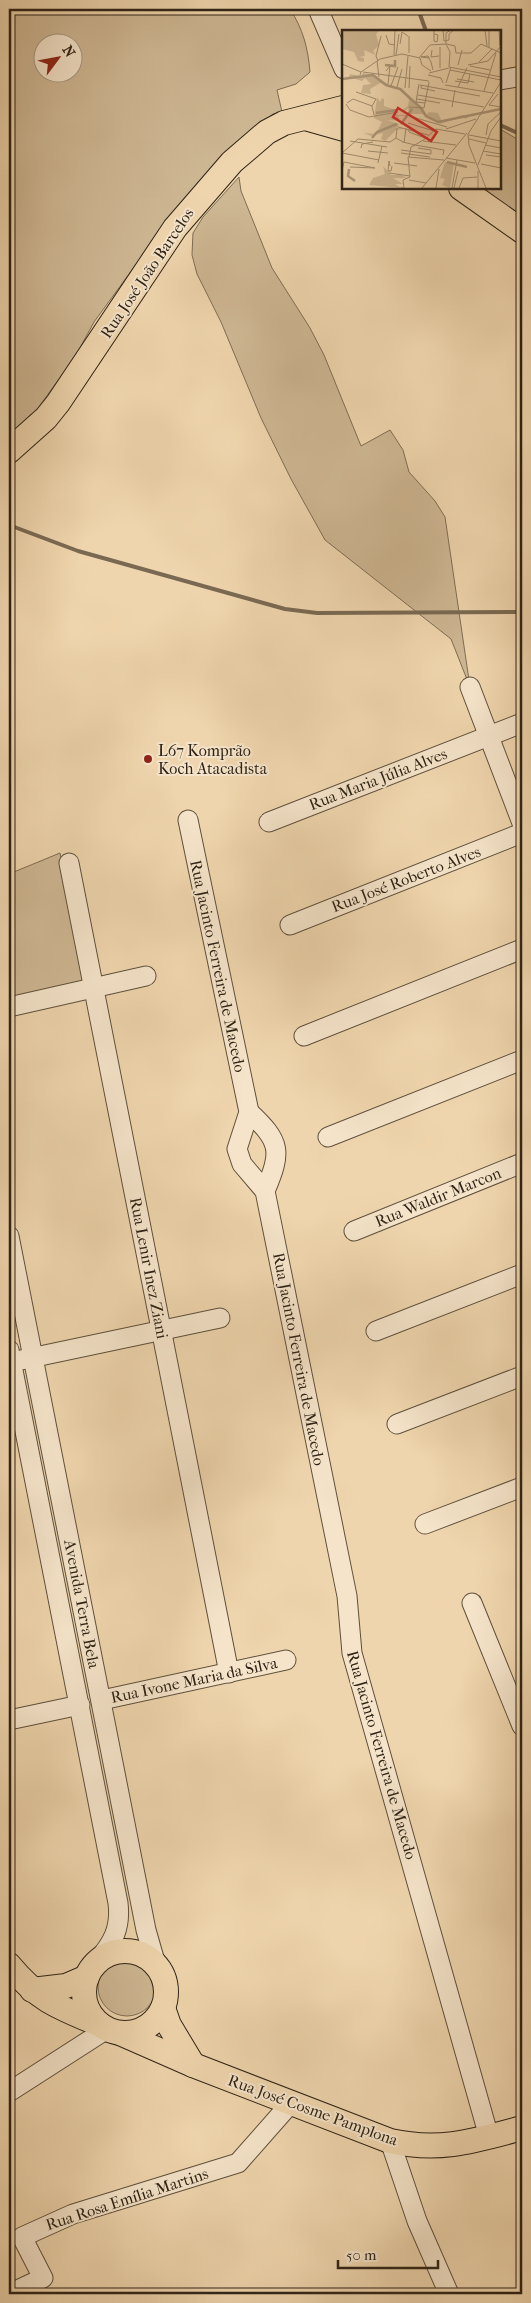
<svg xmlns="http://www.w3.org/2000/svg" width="531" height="2303" font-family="'IM FELL French Canon',serif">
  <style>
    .green { fill: #ceb793; stroke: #7e6d54; fill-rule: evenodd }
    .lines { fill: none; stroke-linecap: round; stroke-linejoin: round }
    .stream { stroke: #7a6952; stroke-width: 4 }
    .minor-casing { stroke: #5e503c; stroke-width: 21 }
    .major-casing { stroke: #2e2316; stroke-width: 26 }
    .minor { stroke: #f5e4ca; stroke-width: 19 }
    .major { stroke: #efd5ad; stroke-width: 24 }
    .poi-dot { fill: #8f2418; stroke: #f5e4ca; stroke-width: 2 }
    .labels { text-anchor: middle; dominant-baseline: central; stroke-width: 4; stroke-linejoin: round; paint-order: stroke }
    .street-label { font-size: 16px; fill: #2e2316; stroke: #f5e4ca }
    .poi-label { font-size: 16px; fill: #2e2316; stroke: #f5e4ca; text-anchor: start }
    .inset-river { fill: none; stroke: #ad987a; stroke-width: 2.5 }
    .inset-road { fill: none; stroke: #a28e71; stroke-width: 1 }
    .view { fill: #d62828; fill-opacity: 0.15; stroke: #d62828; stroke-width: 2.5 }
    .inset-edge { fill: none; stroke: #2e2316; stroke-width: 2.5 }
  </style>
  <rect width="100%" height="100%" fill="#efd5ad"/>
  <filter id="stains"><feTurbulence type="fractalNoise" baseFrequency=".004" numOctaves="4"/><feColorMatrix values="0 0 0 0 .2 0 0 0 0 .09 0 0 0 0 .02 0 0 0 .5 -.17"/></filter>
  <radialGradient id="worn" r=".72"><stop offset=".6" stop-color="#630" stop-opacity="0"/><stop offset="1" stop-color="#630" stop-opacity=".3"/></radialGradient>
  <!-- green -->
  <g class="green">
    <path d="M 9,9 L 290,9 C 303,29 308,48 310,72 L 296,84 L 277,90 L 282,112 L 273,114 L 234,144 L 167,222 L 94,322 L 75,357 L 30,419 L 9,437 ZM 42,42 L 72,42 L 72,72 L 42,72 Z"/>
    <path d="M 500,129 L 522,142 L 522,217 L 480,188 L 500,188 Z"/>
    <path d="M 239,177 L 241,191 L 272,268 L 310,328 L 324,355 L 361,446 L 390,430 L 403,450 L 409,472 L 435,501 L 445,517 L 470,687 L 451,639 L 325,540 L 291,479 L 261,418 L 221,322 L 197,274 L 192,255 L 193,233 L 203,217 Z"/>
    <path d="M 60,853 L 85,983 L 9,1000 L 9,874 Z"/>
    <circle cx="127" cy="1987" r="29"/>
  </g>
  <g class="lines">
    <!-- stream -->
    <g class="stream">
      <path d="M 418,9 L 426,31"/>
      <path d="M 500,125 L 522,135"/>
      <path d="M 9,525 L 78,551 L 285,609 L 317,613 L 522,612"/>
    </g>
    <!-- minor casing -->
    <g class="minor-casing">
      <g id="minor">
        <path d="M 318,9 L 344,69"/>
        <path d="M 500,80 L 522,76"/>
        <path d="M 470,687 L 522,823"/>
        <path d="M 188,820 L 249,1112 L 237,1149 L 242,1164 L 265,1191 L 347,1596 L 352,1653 L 489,2137"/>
        <path d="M 269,822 L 522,723"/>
        <path d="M 69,863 L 229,1673"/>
        <path d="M 290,925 L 522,833"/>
        <path d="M 9,1007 L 146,976"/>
        <path d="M 304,1036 L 522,949"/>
        <path d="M 249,1112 C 281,1142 282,1151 265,1191"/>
        <path d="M 328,1137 L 522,1060"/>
        <path d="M 354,1231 L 522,1163"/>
        <path d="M 9,1236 L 146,1930 L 154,1958 L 160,1970"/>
        <path d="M 376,1331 L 522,1274"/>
        <path d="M 9,1350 L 118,1903 C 121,1928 113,1943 97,1961"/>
        <path d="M 21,1360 L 220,1318"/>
        <path d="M 397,1424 L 522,1376"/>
        <path d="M 425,1524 L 522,1487"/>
        <path d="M 472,1603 L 522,1726"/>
        <path d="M 102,1700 L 286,1660"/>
        <path d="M 9,1720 L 80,1705"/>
        <path d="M 9,2092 L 107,2029"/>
        <path d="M 390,2141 L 417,2221 L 449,2294"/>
        <path d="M 9,2294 L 43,2278 L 22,2237 L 73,2214 L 238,2163 L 290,2104"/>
      </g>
    </g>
    <!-- major casing -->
    <g class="major-casing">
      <g id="major">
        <path d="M 305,118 L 344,129"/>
        <path d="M 461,188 L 522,231"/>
        <path d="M 9,451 L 46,418 L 58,403 L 175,228 L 232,162 L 267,132 L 284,123 L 343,108"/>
        <circle cx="125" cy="1992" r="41"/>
        <path d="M 9,1965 C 38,2000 58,2007 99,2024"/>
        <path d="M 32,1990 L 66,1986 L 87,1977"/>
        <path d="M 163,2008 L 169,2025 L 193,2065"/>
        <path d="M 120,2033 L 193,2065 L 390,2141 C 440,2152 474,2141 522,2128"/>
      </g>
    </g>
    <!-- minor -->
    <use href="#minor" class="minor"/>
    <!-- major -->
    <use href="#major" class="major"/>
  </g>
  <!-- markers -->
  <circle class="poi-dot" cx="148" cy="759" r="5"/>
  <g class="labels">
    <!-- street labels -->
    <g class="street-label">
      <text transform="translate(147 273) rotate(-56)">Rua José João Barcelos</text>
      <text transform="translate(378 779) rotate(-21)">Rua Maria Júlia Alves</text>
      <text transform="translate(406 879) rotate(-21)">Rua José Roberto Alves</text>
      <text transform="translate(218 966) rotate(78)">Rua Jacinto Ferreira de Macedo</text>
      <text transform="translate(438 1197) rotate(-22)">Rua Waldir Marcon</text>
      <text transform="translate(149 1268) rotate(79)">Rua Lenir Inez Ziani</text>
      <text transform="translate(299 1359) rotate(79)">Rua Jacinto Ferreira de Macedo</text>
      <text transform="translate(82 1604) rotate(79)">Avenida Terra Bela</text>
      <text transform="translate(194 1680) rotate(-12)">Rua Ivone Maria da Silva</text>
      <text transform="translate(382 1755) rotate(74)">Rua Jacinto Ferreira de Macedo</text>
      <text transform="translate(313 2110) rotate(20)">Rua José Cosme Pamplona</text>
      <text transform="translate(127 2199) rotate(-18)">Rua Rosa Emília Martins</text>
    </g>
    <!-- poi labels -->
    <g class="poi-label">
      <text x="158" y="750">L67 Komprão<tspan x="158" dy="18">Koch Atacadista</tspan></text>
    </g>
  </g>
  <!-- overview -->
  <g transform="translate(342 30)">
    <rect width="159" height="159" fill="#efd5ad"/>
    <path d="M 0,0 L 38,0 L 34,4 L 37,15 L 31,21 L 34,25 L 22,20 L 23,26 L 17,27 L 22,28 L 22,32 L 16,31 L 12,22 L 0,19 ZM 21,43 L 33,45 L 48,56 L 60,58 L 84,85 L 87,82 L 96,83 L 100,92 L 120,85 L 129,85 L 124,89 L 120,87 L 98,94 L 80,84 L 68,84 L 66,78 L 64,80 L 58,82 L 66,76 L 67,70 L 64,65 L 58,59 L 38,53 L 28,59 L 29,64 L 19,63 L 21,55 L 29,54 L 23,48 L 20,51 L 7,47 L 8,44 L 19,46 ZM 35,67 L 38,72 L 40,68 L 42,69 L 42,76 L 51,79 L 56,85 L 64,85 L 67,86 L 56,86 L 58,91 L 45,90 L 57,94 L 55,98 L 62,99 L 54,100 L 43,111 L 39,109 L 41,103 L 29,106 L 22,103 L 34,104 L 40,92 L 32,88 ZM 103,132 L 112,133 L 108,158 L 100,155 L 103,149 L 98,148 ZM 41,136 L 49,145 L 59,145 L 65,148 L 51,148 L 61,154 L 53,154 L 59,158 L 27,155 L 31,148 L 43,144 Z" fill="#ceb793"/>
    <path class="inset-river" d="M 43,35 L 53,36 L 53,30M 0,49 L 31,45 L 44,55 L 58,59 L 79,78 L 84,86 L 96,92 L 159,79M 34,83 L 55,80M 59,94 L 70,79M 30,108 L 35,102 L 55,94M 105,132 L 125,137M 7,139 L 6,146 L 13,151"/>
    <path class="inset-road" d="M 101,0 L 102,11 L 107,10 L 107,4 L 112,0M 143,0 L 145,16M 157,0 L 158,16M 92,4 L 96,5 L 95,12 L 92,11 L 92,0M 44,5 L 47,14 L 53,15M 67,6 L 67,23M 58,14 L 60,2 L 66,6M 104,14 L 108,22 L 107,37M 104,14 L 104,3 L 109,0M 105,14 L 113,16 L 114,23 L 129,23M 98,17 L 98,38M 147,17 L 147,0M 90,20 L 89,27 L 97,26M 129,23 L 139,14 L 159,23M 52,25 L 53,0M 54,25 L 57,4M 77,28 L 88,15 L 104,14M 87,28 L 79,27 L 86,26 L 89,32 L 91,40M 35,31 L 37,47M 36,31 L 34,26 L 39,6M 137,32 L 150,19M 0,34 L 19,42 L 18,45M 116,35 L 120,20M 126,35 L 146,31 L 159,16M 128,36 L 148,40M 107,37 L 159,47M 108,40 L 123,43M 44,41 L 48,36 L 46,54M 19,42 L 38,29 L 60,24 L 78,28 L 80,35 L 89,41M 21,42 L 87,51M 87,43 L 107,38M 123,43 L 159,50M 86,45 L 99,48 L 101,53M 115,49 L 132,52M 113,51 L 126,53 L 128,44M 104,53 L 109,37M 77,54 L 74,72 L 83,73M 78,55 L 138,66M 79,55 L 79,58 L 93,61M 103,55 L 151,63M 49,56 L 56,37M 55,57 L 60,39M 116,57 L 125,38M 63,58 L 66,26M 67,58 L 68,36M 142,61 L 154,23M 14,62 L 34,69 L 30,76M 156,64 L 147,75 L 159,77M 76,65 L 142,77M 75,69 L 98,73M 5,73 L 11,69 L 30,76 L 32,85M 4,74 L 8,80 L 27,87 L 56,82M 67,77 L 82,78 L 87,52M 110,77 L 113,60M 67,86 L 105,97M 66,93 L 92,101M 56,97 L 86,105M 55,98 L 54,108 L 61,112 L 73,115 L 86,107M 67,99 L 67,102 L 83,108M 104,99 L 134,89M 127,105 L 159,111M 144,105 L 146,94 L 159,82M 86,106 L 94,99 L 123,104M 127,109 L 144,113M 8,111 L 45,117M 81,111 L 114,115M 62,113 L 64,98M 143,115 L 159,118M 19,118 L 20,114 L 31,112M 76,118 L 89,120 L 89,124M 59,120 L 89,124M 26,121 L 46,123M 141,121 L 159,124M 0,123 L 16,109 L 48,112 L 54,108M 0,123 L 37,130M 59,123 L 88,127M 144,125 L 159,127M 67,127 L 69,117 L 73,115 L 102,120 L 101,125M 104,128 L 133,133M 36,133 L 40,116M 52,133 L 75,136M 139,134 L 159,138M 136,135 L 149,101 L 159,87M 48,136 L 47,131 L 46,141 L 49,141 L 50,136M 8,137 L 33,138M 0,140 L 2,132 L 33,138M 47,143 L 68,146M 67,150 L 84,153M 59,158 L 62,158 L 61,150 L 68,147 L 66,127 L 102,130M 80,158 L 125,103M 94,158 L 97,139M 110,158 L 115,130M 112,158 L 116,141M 117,158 L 121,148 L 135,147M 136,158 L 136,141M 144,158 L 127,115 L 126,104 L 159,52"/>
    <path class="view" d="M 56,78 L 95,102 L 89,111 L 51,87 Z"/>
    <rect width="159" height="159" class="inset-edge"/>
  </g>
  <!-- margin -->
  <rect width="531" height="2303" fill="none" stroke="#efd5ad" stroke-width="30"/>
  <rect x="10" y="10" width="511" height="2283" fill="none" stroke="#2e2316" stroke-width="2.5"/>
  <rect x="15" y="15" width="501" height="2273" fill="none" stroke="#2e2316"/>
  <!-- north arrow -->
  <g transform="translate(58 58) rotate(58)"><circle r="24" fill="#f5e4ca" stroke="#a59782"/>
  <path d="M0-4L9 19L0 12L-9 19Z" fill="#8f2418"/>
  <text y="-8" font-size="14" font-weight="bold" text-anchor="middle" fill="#2e2316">N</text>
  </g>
  <!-- scale -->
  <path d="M338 2260v8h100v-8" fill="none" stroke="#2e2316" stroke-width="2.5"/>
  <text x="346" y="2260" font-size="15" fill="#2e2316" stroke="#f5e4ca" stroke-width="4" paint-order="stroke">50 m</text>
  <rect width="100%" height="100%" filter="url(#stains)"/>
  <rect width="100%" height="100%" fill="url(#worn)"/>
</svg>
